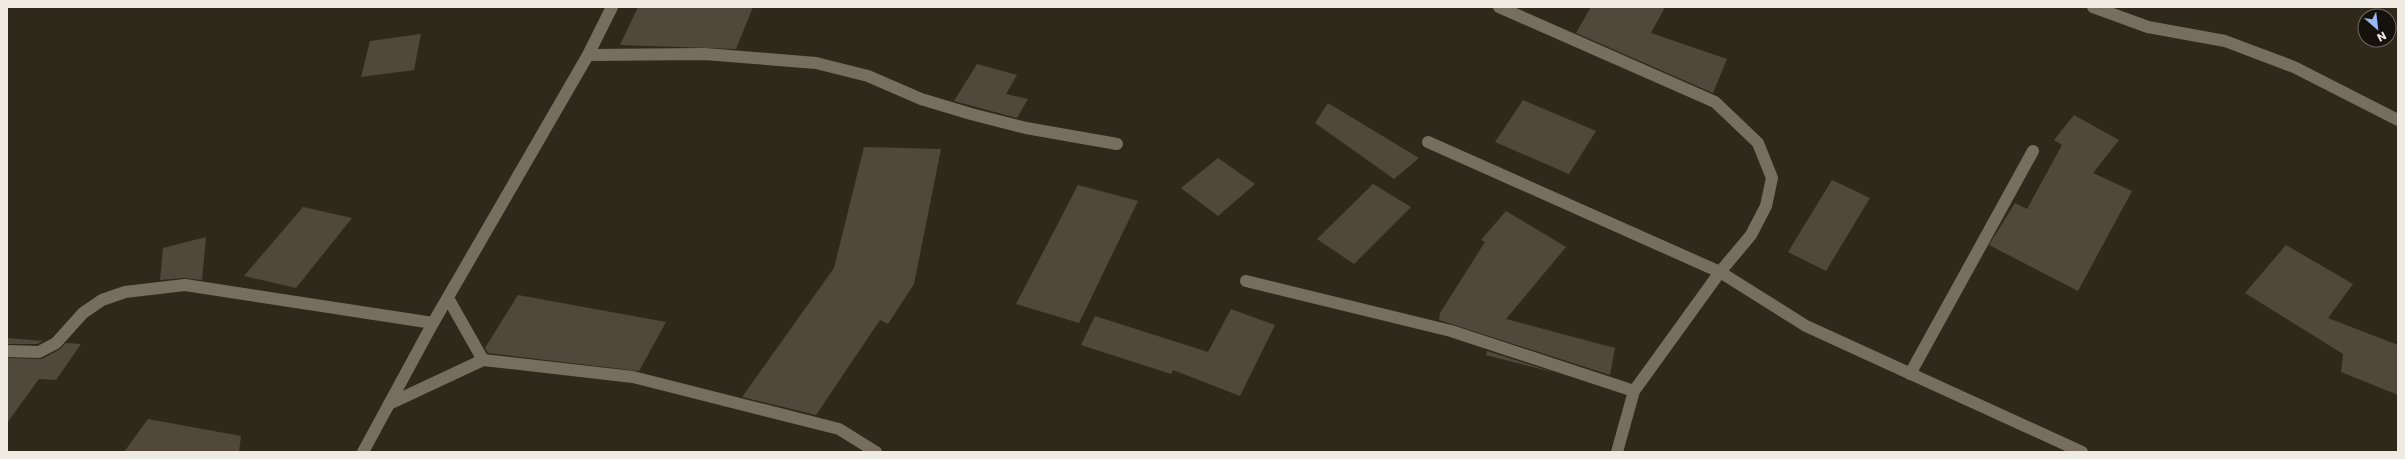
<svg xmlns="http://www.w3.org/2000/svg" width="2405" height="459" font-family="Poppins,sans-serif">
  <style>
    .building { fill: #50493b }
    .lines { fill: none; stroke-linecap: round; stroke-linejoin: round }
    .minor { stroke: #766f60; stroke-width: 12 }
  </style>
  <rect width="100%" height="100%" fill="#2f291c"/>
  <!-- building -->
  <g class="building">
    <path d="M 638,7 L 753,7 L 736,49 L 620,45 Z"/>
    <path d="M 1591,7 L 1665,7 L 1651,33 L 1727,59 L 1713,93 L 1576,33 Z"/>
    <path d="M 421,34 L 414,70 L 361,77 L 370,41 Z"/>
    <path d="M 977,64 L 1017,75 L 1006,94 L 1028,99 L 1017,118 L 954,101 Z"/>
    <path d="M 1523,100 L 1596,131 L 1569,174 L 1495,142 Z"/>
    <path d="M 1328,103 L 1419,158 L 1394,179 L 1315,123 Z"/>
    <path d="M 2074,115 L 2119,140 L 2093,173 L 2132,191 L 2078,291 L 1989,245 L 2015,203 L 2027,209 L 2062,145 L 2054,140 Z"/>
    <path d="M 864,147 L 941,149 L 914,284 L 888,324 L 880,320 L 816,415 L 742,397 L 834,268 Z"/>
    <path d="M 1218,158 L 1255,184 L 1218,216 L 1181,188 Z"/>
    <path d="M 1832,180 L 1870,198 L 1826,271 L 1788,252 Z"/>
    <path d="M 1373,184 L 1411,207 L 1354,264 L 1317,239 Z"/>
    <path d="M 1078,185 L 1138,201 L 1079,323 L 1016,304 Z"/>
    <path d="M 303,207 L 352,218 L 296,288 L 244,276 Z"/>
    <path d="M 1506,211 L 1566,247 L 1506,319 L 1615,348 L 1610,375 L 1439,320 L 1440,313 L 1485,242 L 1481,240 Z"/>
    <path d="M 206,237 L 202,280 L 184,278 L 160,280 L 163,248 Z"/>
    <path d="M 2286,245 L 2353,284 L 2328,318 L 2398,345 L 2398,395 L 2341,372 L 2343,354 L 2245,293 Z"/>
    <path d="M 518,295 L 666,322 L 639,371 L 488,353 L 485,348 Z"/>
    <path d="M 1231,309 L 1275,325 L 1240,396 L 1173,370 L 1171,374 L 1081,345 L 1095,316 L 1208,352 Z"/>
    <path d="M 7,338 L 43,341 L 37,344 L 7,344 Z"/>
    <path d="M 66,343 L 81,344 L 56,380 L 39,379 L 7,423 L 7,358 L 42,359 L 60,349 Z"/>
    <path d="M 1487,351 L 1556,373 L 1486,355 Z"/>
    <path d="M 148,419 L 241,436 L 239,452 L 124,452 Z"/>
  </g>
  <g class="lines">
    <!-- minor -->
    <g class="minor">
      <path d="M 1499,7 L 1715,102 L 1758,143 L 1772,178 L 1766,206 L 1751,235 L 1720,272 L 1806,326 L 2082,452"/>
      <path d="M 2093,7 L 2148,27 L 2225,41 L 2294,67 L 2398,120"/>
      <path d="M 588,55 L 705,54 L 816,63 L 868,76 L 921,99 L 971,114 L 1026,128 L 1117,144"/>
      <path d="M 1428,142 L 1720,272 L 1634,391 L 1617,452"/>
      <path d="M 1246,281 L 1451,331 L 1634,391"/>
      <path d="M 448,298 L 483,360"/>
      <path d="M 7,351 L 39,352 L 56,343 L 83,313 L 102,300 L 125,292 L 185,285 L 433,323"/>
      <path d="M 1910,374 L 2033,151"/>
      <path d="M 389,404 L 483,360 L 633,377 L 839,429 L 876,452"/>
      <path d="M 363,452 L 433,323 L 588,55 L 612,7"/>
    </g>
  </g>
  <!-- border -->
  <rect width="2405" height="459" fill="none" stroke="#efebe3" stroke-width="16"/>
  <!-- north arrow -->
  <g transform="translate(2377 28) rotate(152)"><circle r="19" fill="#15120c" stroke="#6c6962"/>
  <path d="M0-3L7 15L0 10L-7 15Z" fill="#97b6fd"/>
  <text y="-6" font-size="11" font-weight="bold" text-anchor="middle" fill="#efebe3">N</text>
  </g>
</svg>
